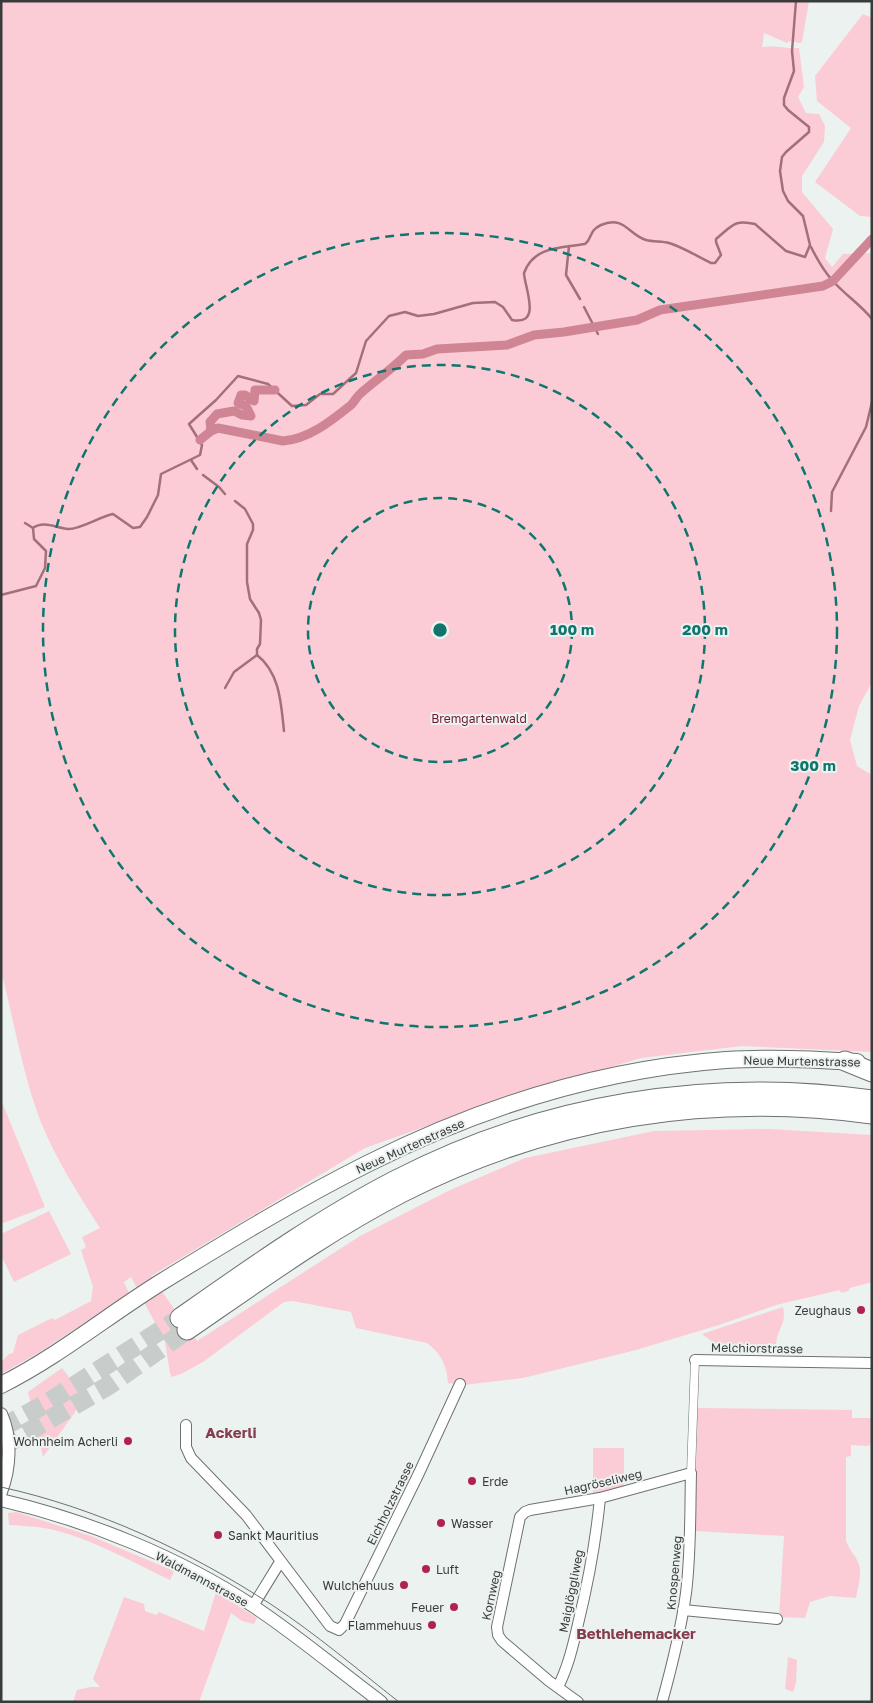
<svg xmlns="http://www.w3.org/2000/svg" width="873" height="1703" font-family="'Golos Text',sans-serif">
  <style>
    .green { fill: #fbccd5 }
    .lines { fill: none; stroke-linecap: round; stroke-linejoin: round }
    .stream { stroke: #a36f7a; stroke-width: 2.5 }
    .canal { stroke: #d08595; stroke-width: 9 }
    .motorway-tunnel { stroke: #c8cdcc; stroke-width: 19; stroke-dasharray: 19 9; stroke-linecap: butt }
    .pedestrian-casing { stroke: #6d7271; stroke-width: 9 }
    .minor-casing { stroke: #6d7271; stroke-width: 12 }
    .tertiary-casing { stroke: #6d7271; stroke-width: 14 }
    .primary-casing { stroke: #6d7271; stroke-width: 18 }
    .motorway-casing { stroke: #6d7271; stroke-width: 21 }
    .pedestrian { stroke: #fff; stroke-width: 8 }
    .minor { stroke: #fff; stroke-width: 10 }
    .tertiary { stroke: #fff; stroke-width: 12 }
    .primary { stroke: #fff; stroke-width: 16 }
    .motorway { stroke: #fff; stroke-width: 19 }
    .tram { stroke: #6d716f; stroke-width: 1 }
    .ring { fill: none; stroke: #0f766e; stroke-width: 2.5; stroke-dasharray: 9 6 }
    .poi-dot { fill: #b12155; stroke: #ecf2f0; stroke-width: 2 }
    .labels { text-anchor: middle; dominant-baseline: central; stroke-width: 4; stroke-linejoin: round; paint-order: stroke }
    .park-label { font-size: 12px; fill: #711735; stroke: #ecf2f0 }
    .street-label { font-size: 12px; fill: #393b3a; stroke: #ecf2f0 }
    .poi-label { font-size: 12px; fill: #393b3a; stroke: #ecf2f0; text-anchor: end }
    .quarter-label { font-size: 15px; font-weight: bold; fill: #843c4e; stroke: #ecf2f0 }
    .centre { fill: #0f766e; stroke: #ecf2f0; stroke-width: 2.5 }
    .ring-label { font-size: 15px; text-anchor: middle; font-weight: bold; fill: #0f766e; stroke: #ecf2f0; stroke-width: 4; stroke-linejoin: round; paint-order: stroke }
  </style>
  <rect width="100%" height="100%" fill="#ecf2f0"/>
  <!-- green -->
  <g class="green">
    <path d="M 1,1 L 809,1 L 802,42 L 799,43 L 790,41 L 787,43 L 764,33 L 762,47 C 774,45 787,49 799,48 L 804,87 L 798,97 L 806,113 L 819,114 L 825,126 L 824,142 L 802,176 L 802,192 L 833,229 L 825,258 L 832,267 L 843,254 L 872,253 L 872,682 L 859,706 L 850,740 L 857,766 L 872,775 L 872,1052 L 742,1046 L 641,1058 L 506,1098 L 365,1148 L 151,1276 L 197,1341 L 360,1236 L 450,1190 L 525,1158 L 654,1131 L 769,1129 L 872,1135 L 872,1282 L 850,1288 L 848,1291 L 841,1293 L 840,1290 L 776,1305 L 719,1325 L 636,1350 L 523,1378 L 464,1385 L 448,1383 C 447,1366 441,1353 427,1343 L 356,1328 L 351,1312 L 293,1301 L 284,1302 L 203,1362 L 181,1374 L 172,1377 L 170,1373 L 165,1342 L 131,1277 L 124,1282 L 129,1293 L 40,1352 L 1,1374 L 1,1362 L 9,1354 L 13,1353 L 18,1335 L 52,1318 L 55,1320 L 91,1301 L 93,1287 L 81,1250 L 86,1247 L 82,1237 L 100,1228 C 80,1197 61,1167 46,1134 C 24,1085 15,1024 1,971 Z"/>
    <path d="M 863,14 L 872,18 L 872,217 L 860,216 L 815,182 L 851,128 L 817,101 L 815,76 Z"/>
    <path d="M 1,1100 L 45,1207 L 1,1224 Z"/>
    <path d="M 49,1211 L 71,1254 L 14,1282 L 1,1255 L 1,1234 Z"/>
    <path d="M 783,1307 C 787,1324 777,1329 776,1344 L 718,1346 L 702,1334 Z"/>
    <path d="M 62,1368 L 85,1398 L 43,1457 L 28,1392 Z"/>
    <path d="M 697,1408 L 852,1410 L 852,1418 L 871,1418 L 871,1443 L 868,1446 L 851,1445 L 851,1456 L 846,1457 L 846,1540 C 848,1549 855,1554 858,1562 C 863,1573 858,1586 856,1598 L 830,1596 L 810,1602 L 805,1618 L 779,1617 L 784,1536 L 695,1531 Z"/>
    <path d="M 593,1448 L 624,1448 L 624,1487 L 593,1495 Z"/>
    <path d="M 16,1512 L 91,1536 L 174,1571 L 170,1580 C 132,1562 85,1535 44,1528 C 33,1526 21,1526 9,1525 L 8,1513 Z"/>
    <path d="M 216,1592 L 257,1618 L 254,1624 L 242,1621 L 231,1613 L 199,1702 L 73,1702 L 77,1690 L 90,1687 L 100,1687 L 93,1679 L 124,1597 L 144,1604 L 145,1611 L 156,1615 L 159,1612 L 204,1631 Z"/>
    <path d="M 788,1657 L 797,1660 L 796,1683 L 793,1692 L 785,1689 Z"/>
  </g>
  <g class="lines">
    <!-- stream -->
    <g class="stream">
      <path d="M 569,246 L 566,275 L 580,299"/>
      <path d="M 811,247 C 817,259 823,270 832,280 C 845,295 860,304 872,319"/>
      <path d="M 584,307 L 598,334"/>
      <path d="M 191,460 L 197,469"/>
      <path d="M 203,475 L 219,487 L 225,494"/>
      <path d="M 831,511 L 832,492 L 866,427 L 872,402"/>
      <path d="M 25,523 L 33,528"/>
      <path d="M 1,595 L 36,586 L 45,568 L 46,551 L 34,539 L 33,528 C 44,520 56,528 68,529 C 79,530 101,516 113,514 L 133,528 L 140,527 L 147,517 L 158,495 L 161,474 L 200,455 L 202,445 L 189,424 L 216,400 L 238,376 L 268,384 L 292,406 L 306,405 L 320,394 L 333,394 L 356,373 L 366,341 L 389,316 L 405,312 L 418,316 L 434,314 L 473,303 L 495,302 L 503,307 L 512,320 C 543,326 524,286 524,273 C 534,246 560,248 585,244 C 593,238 588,231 601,225 C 624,215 629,235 646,240 C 654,242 662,241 669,243 C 683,247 698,257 711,263 L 715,263 L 721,255 L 716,242 L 716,239 C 732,226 734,219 755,224 L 786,251 L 805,257 L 810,245 L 803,216 L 788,201 L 783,191 L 780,171 L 782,157 L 786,152 L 809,132 L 809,127 L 788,110 L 784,105 L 784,98 L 794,71 L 792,51 L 796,1"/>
      <path d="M 257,655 C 280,673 281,703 284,731"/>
      <path d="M 225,688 L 234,672 L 257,655 L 257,649 L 260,644 L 261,620 L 259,613 L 250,599 L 247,582 L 247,544 L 253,530 L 253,524 L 245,509 L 235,501"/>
    </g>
    <!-- canal -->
    <g class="canal">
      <path d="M 211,431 L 210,422 L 217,414 L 234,411 L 242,415 L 251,416 L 246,406 L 238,403 L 241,395 L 245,395 L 254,401 L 255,390 L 275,390"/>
      <path d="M 200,440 L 211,431 L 218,428 L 283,441 C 309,439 331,421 351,405 C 355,401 357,396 361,393 C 376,380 392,369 406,355 L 423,354 L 437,349 L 507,345 L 534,335 L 564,332 L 637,320 L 660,310 L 823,286 L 833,281 L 872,239"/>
    </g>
    <!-- motorway-tunnel -->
    <g class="motorway-tunnel">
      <path d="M 1,1428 L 47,1403 L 180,1318"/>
      <path d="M 1,1447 L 108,1386 L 187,1330"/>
    </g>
    <!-- pedestrian casing -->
    <g class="pedestrian-casing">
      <path id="pedestrian" d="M 691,1473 L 695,1360"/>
    </g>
    <!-- minor casing -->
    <g class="minor-casing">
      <g id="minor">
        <path d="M 695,1360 L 872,1363"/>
        <path d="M 186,1425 L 186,1447 L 191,1458 L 246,1515 L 330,1626 L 339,1630 L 345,1624 L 419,1473 L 460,1384"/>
        <path d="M 253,1606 L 280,1562"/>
        <path d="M 683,1610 L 777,1619"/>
        <path d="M 558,1687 C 568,1667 573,1646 578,1624 C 588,1583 596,1540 600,1498"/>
        <path d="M 578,1702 L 549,1681 L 502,1641 L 498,1635 L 497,1627 L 520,1517 L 525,1512 L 530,1510 L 600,1498 L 691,1473 C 690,1513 691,1553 686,1593 C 681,1629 672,1666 662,1702"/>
      </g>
    </g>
    <!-- tertiary casing -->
    <g class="tertiary-casing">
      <g id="tertiary">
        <path d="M 1,1414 C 12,1438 10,1468 1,1492"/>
        <path d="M 1,1500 C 87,1520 179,1557 253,1606 C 297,1635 338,1670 381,1702"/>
      </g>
    </g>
    <!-- primary casing -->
    <g class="primary-casing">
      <path id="primary" d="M 1,1385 C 59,1356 108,1315 163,1281 C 230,1240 297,1199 367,1164 C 478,1108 601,1069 726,1060 C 769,1057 813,1059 857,1062"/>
    </g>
    <!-- motorway casing -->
    <g class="motorway-casing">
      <g id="motorway">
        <path d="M 845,1061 L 872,1072"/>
        <path d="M 180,1318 C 250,1269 320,1219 396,1180 C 543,1104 708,1077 872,1100"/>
        <path d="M 187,1330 C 257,1282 327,1231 403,1192 C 550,1117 709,1092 872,1114"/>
      </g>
    </g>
    <!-- pedestrian -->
    <use href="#pedestrian" class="pedestrian"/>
    <!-- minor -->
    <use href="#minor" class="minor"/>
    <!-- tertiary -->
    <use href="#tertiary" class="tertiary"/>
    <!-- primary -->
    <use href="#primary" class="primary"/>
    <!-- motorway -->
    <use href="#motorway" class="motorway"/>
    <!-- tram -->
    <path class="tram" d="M 1,1487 C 97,1508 191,1552 272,1605 C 316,1634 357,1669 399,1702"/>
  </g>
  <!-- distance rings -->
  <g class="ring">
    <circle cx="440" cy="630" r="132"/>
    <circle cx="440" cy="630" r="265"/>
    <circle cx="440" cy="630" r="397"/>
  </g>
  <!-- markers -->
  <g class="poi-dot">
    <circle cx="861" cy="1310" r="5"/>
    <circle cx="128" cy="1441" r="5"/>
    <circle cx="472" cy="1481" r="5"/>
    <circle cx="441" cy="1523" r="5"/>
    <circle cx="218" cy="1535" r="5"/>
    <circle cx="426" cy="1569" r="5"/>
    <circle cx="404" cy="1585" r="5"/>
    <circle cx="454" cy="1607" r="5"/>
    <circle cx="432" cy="1625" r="5"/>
  </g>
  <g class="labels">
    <!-- park labels -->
    <g class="park-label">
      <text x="479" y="718">Bremgartenwald</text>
    </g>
    <!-- street labels -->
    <g class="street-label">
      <text transform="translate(802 1061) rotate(1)">Neue Murtenstrasse</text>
      <text transform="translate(410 1146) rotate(-24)">Neue Murtenstrasse</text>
      <text transform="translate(757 1348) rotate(1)">Melchiorstrasse</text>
      <text transform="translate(603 1482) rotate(-13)">Hagröseliweg</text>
      <text transform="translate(390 1503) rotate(-64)">Eichholzstrasse</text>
      <text transform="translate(674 1573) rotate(-85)">Knospenweg</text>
      <text transform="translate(202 1579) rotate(28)">Waldmannstrasse</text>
      <text transform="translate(571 1591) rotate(-79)">Maiglöggliweg</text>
      <text transform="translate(491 1595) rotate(-78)">Kornweg</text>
    </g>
    <!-- poi labels -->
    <g class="poi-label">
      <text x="851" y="1310">Zeughaus</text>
      <text x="118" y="1441">Wohnheim Acherli</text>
      <text x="482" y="1481" text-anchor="start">Erde</text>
      <text x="451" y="1523" text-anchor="start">Wasser</text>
      <text x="228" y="1535" text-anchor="start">Sankt Mauritius</text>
      <text x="436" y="1569" text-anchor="start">Luft</text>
      <text x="394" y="1585">Wulchehuus</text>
      <text x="444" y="1607">Feuer</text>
      <text x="422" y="1625">Flammehuus</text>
    </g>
    <!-- quarter labels -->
    <g class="quarter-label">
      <text x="231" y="1432">Ackerli</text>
      <text x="636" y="1633">Bethlehemacker</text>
    </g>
  </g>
  <circle cx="440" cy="630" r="8" class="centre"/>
  <g class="ring-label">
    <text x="572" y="635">100 m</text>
    <text x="705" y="635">200 m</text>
    <text x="813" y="771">300 m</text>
  </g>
  <!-- border -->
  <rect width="873" height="1703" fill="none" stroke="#393b3a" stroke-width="5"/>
</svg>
